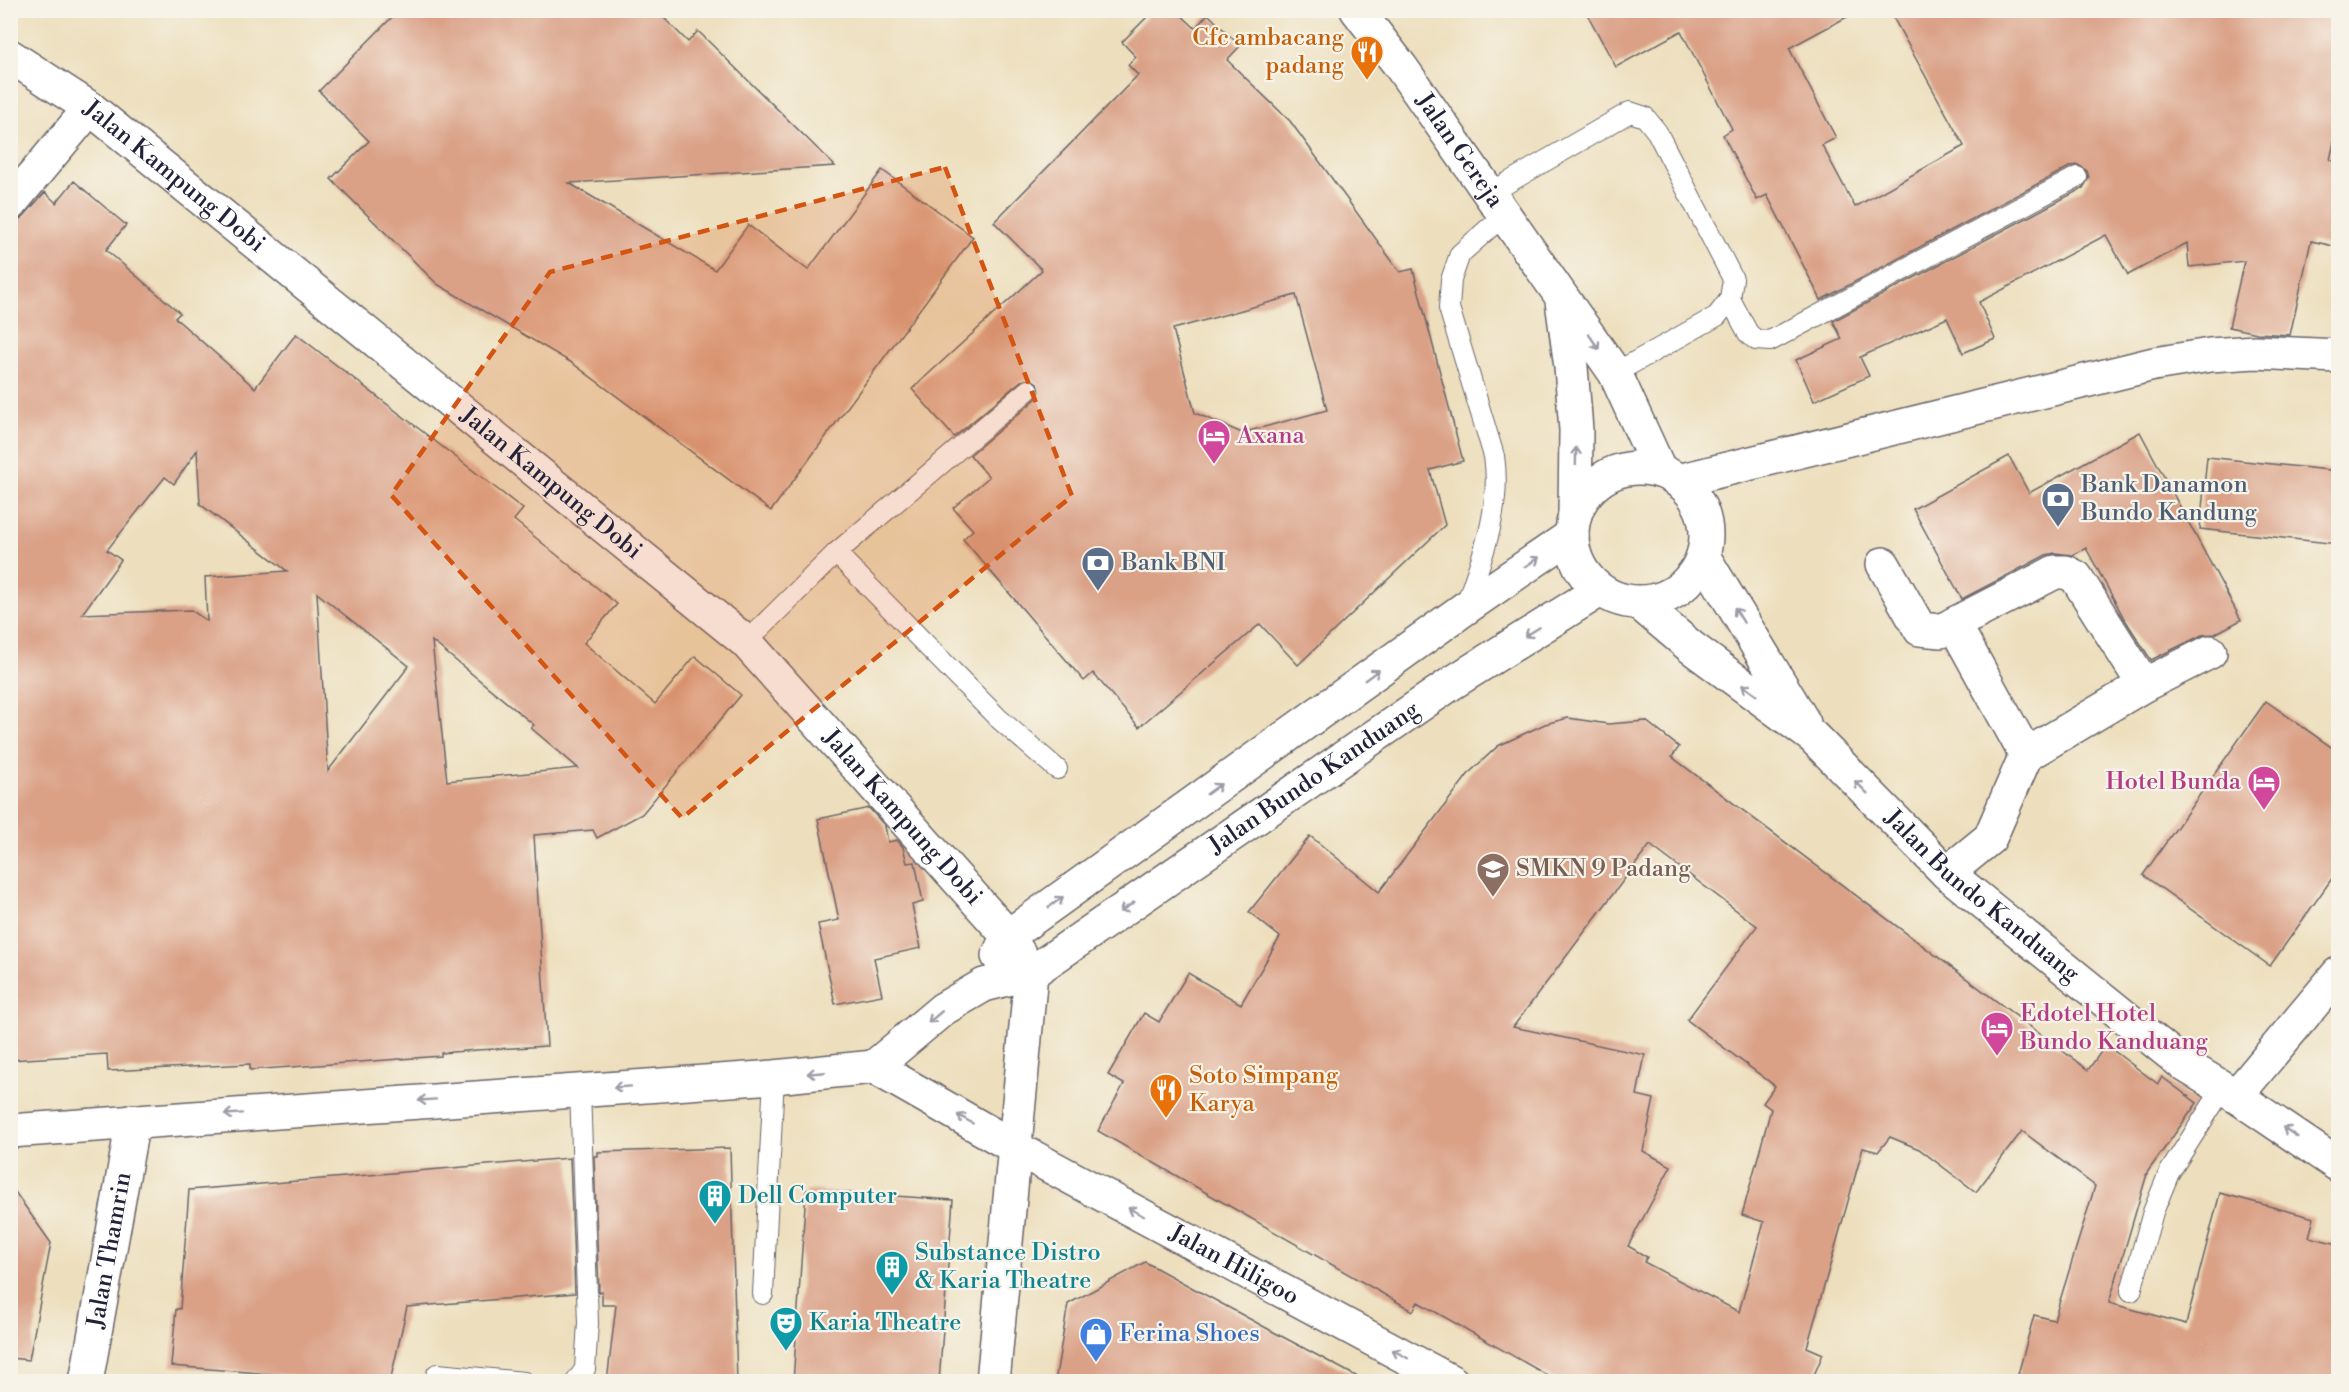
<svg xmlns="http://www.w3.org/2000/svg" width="2349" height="1392" font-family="'Libre Bodoni',serif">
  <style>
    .building { fill: #daa187; fill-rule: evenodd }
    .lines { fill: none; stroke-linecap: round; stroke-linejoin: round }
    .lane-casing { stroke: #696468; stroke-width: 22 }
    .street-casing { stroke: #696468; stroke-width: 36 }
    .secondary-casing { stroke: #696468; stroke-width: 36 }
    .lane { stroke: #fff; stroke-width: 20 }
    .street { stroke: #fff; stroke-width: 33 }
    .secondary { stroke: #fff; stroke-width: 33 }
    .oneway { stroke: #9c9ca7 }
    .marked { fill: #d45411; fill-opacity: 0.2; stroke: #d45411; stroke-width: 4.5; stroke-dasharray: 12 8; stroke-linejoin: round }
    .labels { text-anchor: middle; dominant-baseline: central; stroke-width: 4.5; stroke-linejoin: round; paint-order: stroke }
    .food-label { font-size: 24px; fill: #c56008; stroke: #f7f3e8; text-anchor: end }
    .street-label { font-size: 24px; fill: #22223b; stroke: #f7f3e8 }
    .hotel-label { font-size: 24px; fill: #b23c85; stroke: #f7f3e8; text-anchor: start }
    .service-label { font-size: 24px; fill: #4e5e75; stroke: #f7f3e8; text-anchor: start }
    .education-label { font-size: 24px; fill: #785e54; stroke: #f7f3e8; text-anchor: start }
    .culture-label { font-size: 24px; fill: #0d838f; stroke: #f7f3e8; text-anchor: start }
    .shop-label { font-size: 24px; fill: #366cbe; stroke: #f7f3e8; text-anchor: start }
  </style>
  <rect width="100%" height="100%" fill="#f7f3e8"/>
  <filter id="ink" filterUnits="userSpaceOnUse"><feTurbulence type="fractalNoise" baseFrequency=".0167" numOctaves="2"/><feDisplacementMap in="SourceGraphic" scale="12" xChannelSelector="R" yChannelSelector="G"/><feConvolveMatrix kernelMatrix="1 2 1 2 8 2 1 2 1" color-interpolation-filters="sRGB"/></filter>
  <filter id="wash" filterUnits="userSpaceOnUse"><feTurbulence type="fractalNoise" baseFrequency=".008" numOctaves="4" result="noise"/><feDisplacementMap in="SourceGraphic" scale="24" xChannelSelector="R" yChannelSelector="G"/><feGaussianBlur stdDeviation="1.35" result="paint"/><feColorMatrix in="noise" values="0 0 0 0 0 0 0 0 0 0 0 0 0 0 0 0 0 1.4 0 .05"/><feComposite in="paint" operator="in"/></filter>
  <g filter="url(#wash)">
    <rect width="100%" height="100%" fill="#eddfbd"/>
    <g id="blocks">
      <!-- building -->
      <g class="building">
        <path d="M 399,10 L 656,10 L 688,42 L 698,31 L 835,166 L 569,183 L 715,270 L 748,225 L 808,270 L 882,170 L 973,237 L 771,511 L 572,363 L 437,284 L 331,179 L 369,141 L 319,91 Z"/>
        <path d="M 1585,10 L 1860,10 L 1789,48 L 1836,138 L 1822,145 L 1855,207 L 1964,146 L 1889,10 L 2338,10 L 2338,124 L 2330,160 L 2338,162 L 2338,247 L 2311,241 L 2290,335 L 2257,333 L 2229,327 L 2244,261 L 2189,267 L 2187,243 L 2128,275 L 2106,235 L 1979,302 L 1995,339 L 1963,353 L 1947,318 L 1860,357 L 1869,376 L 1814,401 L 1796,360 L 1842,339 L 1833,321 L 2083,188 L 2089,178 L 2087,171 L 2078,165 L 2071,166 L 1821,300 L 1767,195 L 1757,200 L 1723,135 L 1732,129 L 1681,31 L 1616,67 Z"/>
        <path d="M 1153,11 L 1177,11 L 1195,28 L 1208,14 L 1240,46 L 1227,60 L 1290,121 L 1400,272 L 1413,269 L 1463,461 L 1430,470 L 1445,525 L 1298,665 L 1260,624 L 1139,727 L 1093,673 L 1084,681 L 963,539 L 973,530 L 953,508 L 989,477 L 970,455 L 1036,399 L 1039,393 L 1037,383 L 1031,379 L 1021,381 L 954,437 L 912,389 L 1042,270 L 994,222 L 1138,75 L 1128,65 L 1136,57 L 1122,42 ZM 1296,295 L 1327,410 L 1242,433 L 1195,413 L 1173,329 Z"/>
        <path d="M 74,181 L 126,225 L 106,250 L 180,313 L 175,318 L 255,388 L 296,334 L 523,509 L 514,520 L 617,604 L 584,643 L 655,704 L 695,656 L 741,695 L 642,814 L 597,838 L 593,830 L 534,835 L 547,1046 L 477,1050 L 441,1053 L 441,1056 L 250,1070 L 250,1064 L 108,1071 L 107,1054 L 10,1060 L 10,222 L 17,221 L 24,216 L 45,192 L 56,203 ZM 197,450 L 200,504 L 287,571 L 205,577 L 207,621 L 191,610 L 82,614 L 121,560 L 107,550 L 165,477 L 174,484 ZM 317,593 L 409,666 L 328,771 ZM 432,641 L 534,725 L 531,728 L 578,768 L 447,781 Z"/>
        <path d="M 2140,432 L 2241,620 L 2215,634 L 2202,635 L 2151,660 L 2124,618 L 2086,548 L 2073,555 L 2055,553 L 2046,555 L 1962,599 L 1913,509 L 2009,456 L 2029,493 Z"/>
        <path d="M 2207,457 L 2338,471 L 2338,544 L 2200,529 Z"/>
        <path d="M 2266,701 L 2338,752 L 2338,870 L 2270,966 L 2143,875 Z"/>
        <path d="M 1568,718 L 1608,724 L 1646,721 L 1679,747 L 1672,757 L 2088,1070 L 2106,1045 L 2158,1084 L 2162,1077 L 2197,1103 L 2146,1174 L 2147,1174 L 2109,1303 L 2186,1324 L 2220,1193 L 2314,1218 L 2309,1237 L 2338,1244 L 2338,1382 L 2016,1382 L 2034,1315 L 2054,1320 L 2095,1186 L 2022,1131 L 1976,1192 L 1919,1149 L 1890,1137 L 1878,1152 L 1863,1148 L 1807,1347 L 1823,1354 L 1811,1382 L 1559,1382 L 1418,1302 L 1413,1311 L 1098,1131 L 1124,1084 L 1108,1075 L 1144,1013 L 1159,1022 L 1188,973 L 1241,1004 L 1280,937 L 1249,912 L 1310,836 L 1379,892 L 1470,772 L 1498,746 L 1545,724 ZM 1650,845 L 1757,926 L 1687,1020 L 1775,1086 L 1763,1103 L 1771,1109 L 1742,1215 L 1764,1222 L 1739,1312 L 1644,1262 L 1647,1257 L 1628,1246 L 1671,1166 L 1643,1151 L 1654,1099 L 1637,1095 L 1645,1055 L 1513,1027 Z"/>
        <path d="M 869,808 L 885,826 L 888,842 L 897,840 L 903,847 L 907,863 L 915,862 L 923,902 L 912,905 L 921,948 L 874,958 L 882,995 L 835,1004 L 818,924 L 839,920 L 818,819 Z"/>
        <path d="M 730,1148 L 737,1382 L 607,1382 L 616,1305 L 602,1305 L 602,1291 L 599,1292 L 594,1156 L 598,1156 L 598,1152 Z"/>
        <path d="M 570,1158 L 575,1293 L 407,1307 L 390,1382 L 309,1382 L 310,1377 L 171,1366 L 176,1309 L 180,1309 L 189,1190 Z"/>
        <path d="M 10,1185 L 51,1243 L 29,1360 L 10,1358 Z"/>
        <path d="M 806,1190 L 953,1200 L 939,1382 L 793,1382 Z"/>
        <path d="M 1145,1262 L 1270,1330 L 1367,1382 L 1055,1382 L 1068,1304 Z"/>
      </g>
    </g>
  </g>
  <g filter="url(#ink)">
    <use href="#blocks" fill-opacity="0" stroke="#696468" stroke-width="1.5"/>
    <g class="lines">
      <!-- lane casing -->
      <g class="lane-casing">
        <g id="lane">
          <path d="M 1490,193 L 1630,112 L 1645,117 L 1657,132 L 1733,279 L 1730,299 L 1717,316 L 1615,373"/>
          <path d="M 1730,299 L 1748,333 L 1756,340 L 1770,341 L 2077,177"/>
          <path d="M 836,553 L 998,718 L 1057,769"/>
          <path d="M 1465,607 C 1482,558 1502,509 1494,456 L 1449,308 L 1451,280 L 1460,254 L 1505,214"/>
          <path d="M 746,642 L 836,553 L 1028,390"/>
          <path d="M 2131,1291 L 2153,1212 L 2169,1173 L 2223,1088"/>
          <path d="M 763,1294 L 774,1077"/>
          <path d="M 437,1374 L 524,1382"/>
          <path d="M 576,1382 L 585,1369 L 588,1323 L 580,1090"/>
        </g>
      </g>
      <!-- street casing -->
      <g class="street-casing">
        <g id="street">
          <path d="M 10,204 L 90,108"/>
          <path d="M 1678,481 L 2154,364 L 2210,355 L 2255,352 L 2338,356"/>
          <path d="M 1883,564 L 1920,629 L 1941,631 L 1954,624 L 2026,755"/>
          <path d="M 1954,624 L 2055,572 L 2066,572 L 2076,577 L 2144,685"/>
          <path d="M 1947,873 L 1990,838 L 2026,755 L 2144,685 L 2210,652"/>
          <path d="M 2236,1096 L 2338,974"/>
        </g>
      </g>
      <!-- secondary casing -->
      <g class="secondary-casing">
        <g id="secondary">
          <path id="s1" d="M 1357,10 L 1401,67 L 1615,373 L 1660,471"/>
          <path id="s2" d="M 10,56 L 90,108 L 746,642 L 1008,936 L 1031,973"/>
          <path d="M 1562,301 L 1571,367 L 1576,430 L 1575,514"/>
          <circle cx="1639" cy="535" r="67"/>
          <path d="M 1703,556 L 1804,723"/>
          <path id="s3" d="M 1639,603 L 1691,647 L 1813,737 L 1947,873 L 2183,1064 L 2236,1096 L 2338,1165"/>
          <path d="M 998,956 L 1008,936 L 1464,609 L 1572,535"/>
          <path id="s4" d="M 874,1067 L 943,1009 L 984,985 L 1031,973 L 1452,683 L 1600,590"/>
          <path id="s5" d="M 874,1067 L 1016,1148 L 1452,1382"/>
          <path d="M 10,1131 L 774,1077 L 874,1067"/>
          <path id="s6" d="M 86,1382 L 133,1121"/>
          <path d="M 993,1382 L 1031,973"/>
        </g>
      </g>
      <!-- lane -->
      <use href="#lane" class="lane"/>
      <!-- street -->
      <use href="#street" class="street"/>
      <!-- secondary -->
      <use href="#secondary" class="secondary"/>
    </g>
    <!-- one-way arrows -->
    <defs><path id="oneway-shaft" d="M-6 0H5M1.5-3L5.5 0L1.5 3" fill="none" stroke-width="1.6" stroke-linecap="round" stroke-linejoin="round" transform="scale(1.5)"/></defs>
    <g class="oneway">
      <use href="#oneway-shaft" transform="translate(1594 342) rotate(56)"/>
      <use href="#oneway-shaft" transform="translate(1576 456) rotate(-89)"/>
      <use href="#oneway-shaft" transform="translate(1532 562) rotate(-34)"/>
      <use href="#oneway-shaft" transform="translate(1739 615) rotate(-121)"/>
      <use href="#oneway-shaft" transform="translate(1532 632) rotate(148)"/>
      <use href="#oneway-shaft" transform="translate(1372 675) rotate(-36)"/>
      <use href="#oneway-shaft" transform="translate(1749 690) rotate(-144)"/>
      <use href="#oneway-shaft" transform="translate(1861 787) rotate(-135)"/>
      <use href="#oneway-shaft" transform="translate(1214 789) rotate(-36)"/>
      <use href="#oneway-shaft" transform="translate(1056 902) rotate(-35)"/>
      <use href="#oneway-shaft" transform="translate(1127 907) rotate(146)"/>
      <use href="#oneway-shaft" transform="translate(935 1017) rotate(140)"/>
      <use href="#oneway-shaft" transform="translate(816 1073) rotate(175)"/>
      <use href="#oneway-shaft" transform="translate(622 1087) rotate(176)"/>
      <use href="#oneway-shaft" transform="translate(427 1100) rotate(176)"/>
      <use href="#oneway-shaft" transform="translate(233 1114) rotate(176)"/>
      <use href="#oneway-shaft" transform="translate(965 1119) rotate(-150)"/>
      <use href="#oneway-shaft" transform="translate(2290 1132) rotate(-146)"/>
      <use href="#oneway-shaft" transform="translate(1136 1212) rotate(-152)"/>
      <use href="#oneway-shaft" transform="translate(1400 1354) rotate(-152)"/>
    </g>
  </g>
  <!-- marked area -->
  <path class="marked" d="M 945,167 L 1072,496 L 682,818 L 391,495 L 550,272 Z"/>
  <!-- icons -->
  <defs>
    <g id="restaurant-pin" transform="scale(1.725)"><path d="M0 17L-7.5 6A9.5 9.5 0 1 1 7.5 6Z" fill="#e8710a" stroke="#f7f3e8"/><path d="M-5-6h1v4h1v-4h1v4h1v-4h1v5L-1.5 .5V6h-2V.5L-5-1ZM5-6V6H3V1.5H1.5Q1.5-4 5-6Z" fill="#fff"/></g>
    <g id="hotel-pin" transform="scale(1.725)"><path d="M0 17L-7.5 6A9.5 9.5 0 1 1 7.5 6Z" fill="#d1479c" stroke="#f7f3e8"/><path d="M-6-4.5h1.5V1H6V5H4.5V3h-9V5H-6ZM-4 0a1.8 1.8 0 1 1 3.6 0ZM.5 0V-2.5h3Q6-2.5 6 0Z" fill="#fff"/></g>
    <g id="bank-pin" transform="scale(1.725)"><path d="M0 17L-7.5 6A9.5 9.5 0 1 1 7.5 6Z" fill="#5c6f8a" stroke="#f7f3e8"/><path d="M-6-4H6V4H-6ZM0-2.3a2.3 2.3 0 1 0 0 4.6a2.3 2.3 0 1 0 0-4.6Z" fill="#fff"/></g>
    <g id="school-pin" transform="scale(1.725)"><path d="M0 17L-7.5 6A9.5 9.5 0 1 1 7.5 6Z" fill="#8d6e63" stroke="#f7f3e8"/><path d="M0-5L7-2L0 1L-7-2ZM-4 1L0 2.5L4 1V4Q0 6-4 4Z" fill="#fff"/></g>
    <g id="building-pin" transform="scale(1.725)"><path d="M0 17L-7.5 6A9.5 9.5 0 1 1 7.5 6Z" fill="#0f9aa8" stroke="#f7f3e8"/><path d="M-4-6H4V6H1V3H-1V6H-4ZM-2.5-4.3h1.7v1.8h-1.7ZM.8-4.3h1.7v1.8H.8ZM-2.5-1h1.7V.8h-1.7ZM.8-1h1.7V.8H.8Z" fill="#fff"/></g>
    <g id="theatre-pin" transform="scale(1.725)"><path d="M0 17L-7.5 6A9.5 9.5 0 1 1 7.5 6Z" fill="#0f9aa8" stroke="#f7f3e8"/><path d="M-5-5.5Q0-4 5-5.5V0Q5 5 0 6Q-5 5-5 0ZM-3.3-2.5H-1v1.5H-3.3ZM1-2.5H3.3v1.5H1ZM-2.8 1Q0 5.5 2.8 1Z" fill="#fff"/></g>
    <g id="shop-pin" transform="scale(1.725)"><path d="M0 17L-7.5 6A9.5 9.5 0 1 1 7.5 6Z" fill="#3f7fe0" stroke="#f7f3e8"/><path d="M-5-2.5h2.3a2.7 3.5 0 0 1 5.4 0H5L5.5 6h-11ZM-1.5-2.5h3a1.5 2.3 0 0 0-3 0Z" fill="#fff"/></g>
  </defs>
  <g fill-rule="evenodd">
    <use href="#restaurant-pin" x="1367" y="52"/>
    <use href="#hotel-pin" x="1214" y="436"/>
    <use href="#bank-pin" x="2058" y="499"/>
    <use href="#bank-pin" x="1098" y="563"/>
    <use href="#hotel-pin" x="2264" y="782"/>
    <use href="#school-pin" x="1493" y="869"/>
    <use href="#hotel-pin" x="1997" y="1028"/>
    <use href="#restaurant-pin" x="1166" y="1090"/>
    <use href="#building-pin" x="715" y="1196"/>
    <use href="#building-pin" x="892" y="1267"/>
    <use href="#theatre-pin" x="786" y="1323"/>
    <use href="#shop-pin" x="1096" y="1334"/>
  </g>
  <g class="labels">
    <!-- food labels -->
    <g class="food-label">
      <text x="1344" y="38">Cfc ambacang<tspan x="1344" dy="28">padang</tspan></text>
      <text x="1189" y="1076" text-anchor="start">Soto Simpang<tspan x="1189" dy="28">Karya</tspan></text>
    </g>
    <!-- street labels -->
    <g class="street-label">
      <text stroke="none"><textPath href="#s1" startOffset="174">Jalan Gereja</textPath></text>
      <text stroke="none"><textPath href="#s2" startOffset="204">Jalan Kampung Dobi</textPath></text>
      <text stroke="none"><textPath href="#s2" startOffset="690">Jalan Kampung Dobi</textPath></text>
      <text stroke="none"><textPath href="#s4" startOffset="530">Jalan Bundo Kanduang</textPath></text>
      <text stroke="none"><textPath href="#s2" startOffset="1176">Jalan Kampung Dobi</textPath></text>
      <text stroke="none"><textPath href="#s3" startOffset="452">Jalan Bundo Kanduang</textPath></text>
      <text stroke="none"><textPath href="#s6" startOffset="134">Jalan Thamrin</textPath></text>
      <text stroke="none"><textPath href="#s5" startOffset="411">Jalan Hiligoo</textPath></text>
    </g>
    <!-- hotel labels -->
    <g class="hotel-label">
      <text x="1237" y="436">Axana</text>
      <text x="2241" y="782" text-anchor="end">Hotel Bunda</text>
      <text x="2020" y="1014">Edotel Hotel<tspan x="2020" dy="28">Bundo Kanduang</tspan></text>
    </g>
    <!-- service labels -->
    <g class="service-label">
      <text x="2081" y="485">Bank Danamon<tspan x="2081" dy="28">Bundo Kandung</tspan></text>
      <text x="1121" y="563">Bank BNI</text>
    </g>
    <!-- education labels -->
    <g class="education-label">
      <text x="1516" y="869">SMKN 9 Padang</text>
    </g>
    <!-- culture labels -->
    <g class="culture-label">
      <text x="738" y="1196">Dell Computer</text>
      <text x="915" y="1253">Substance Distro<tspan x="915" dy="28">&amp; Karia Theatre</tspan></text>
      <text x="809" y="1323">Karia Theatre</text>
    </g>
    <!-- shop labels -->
    <g class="shop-label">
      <text x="1119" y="1334">Ferina Shoes</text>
    </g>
  </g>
  <!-- margin -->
  <rect width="2349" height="1392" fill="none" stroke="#f7f3e8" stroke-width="36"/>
</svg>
